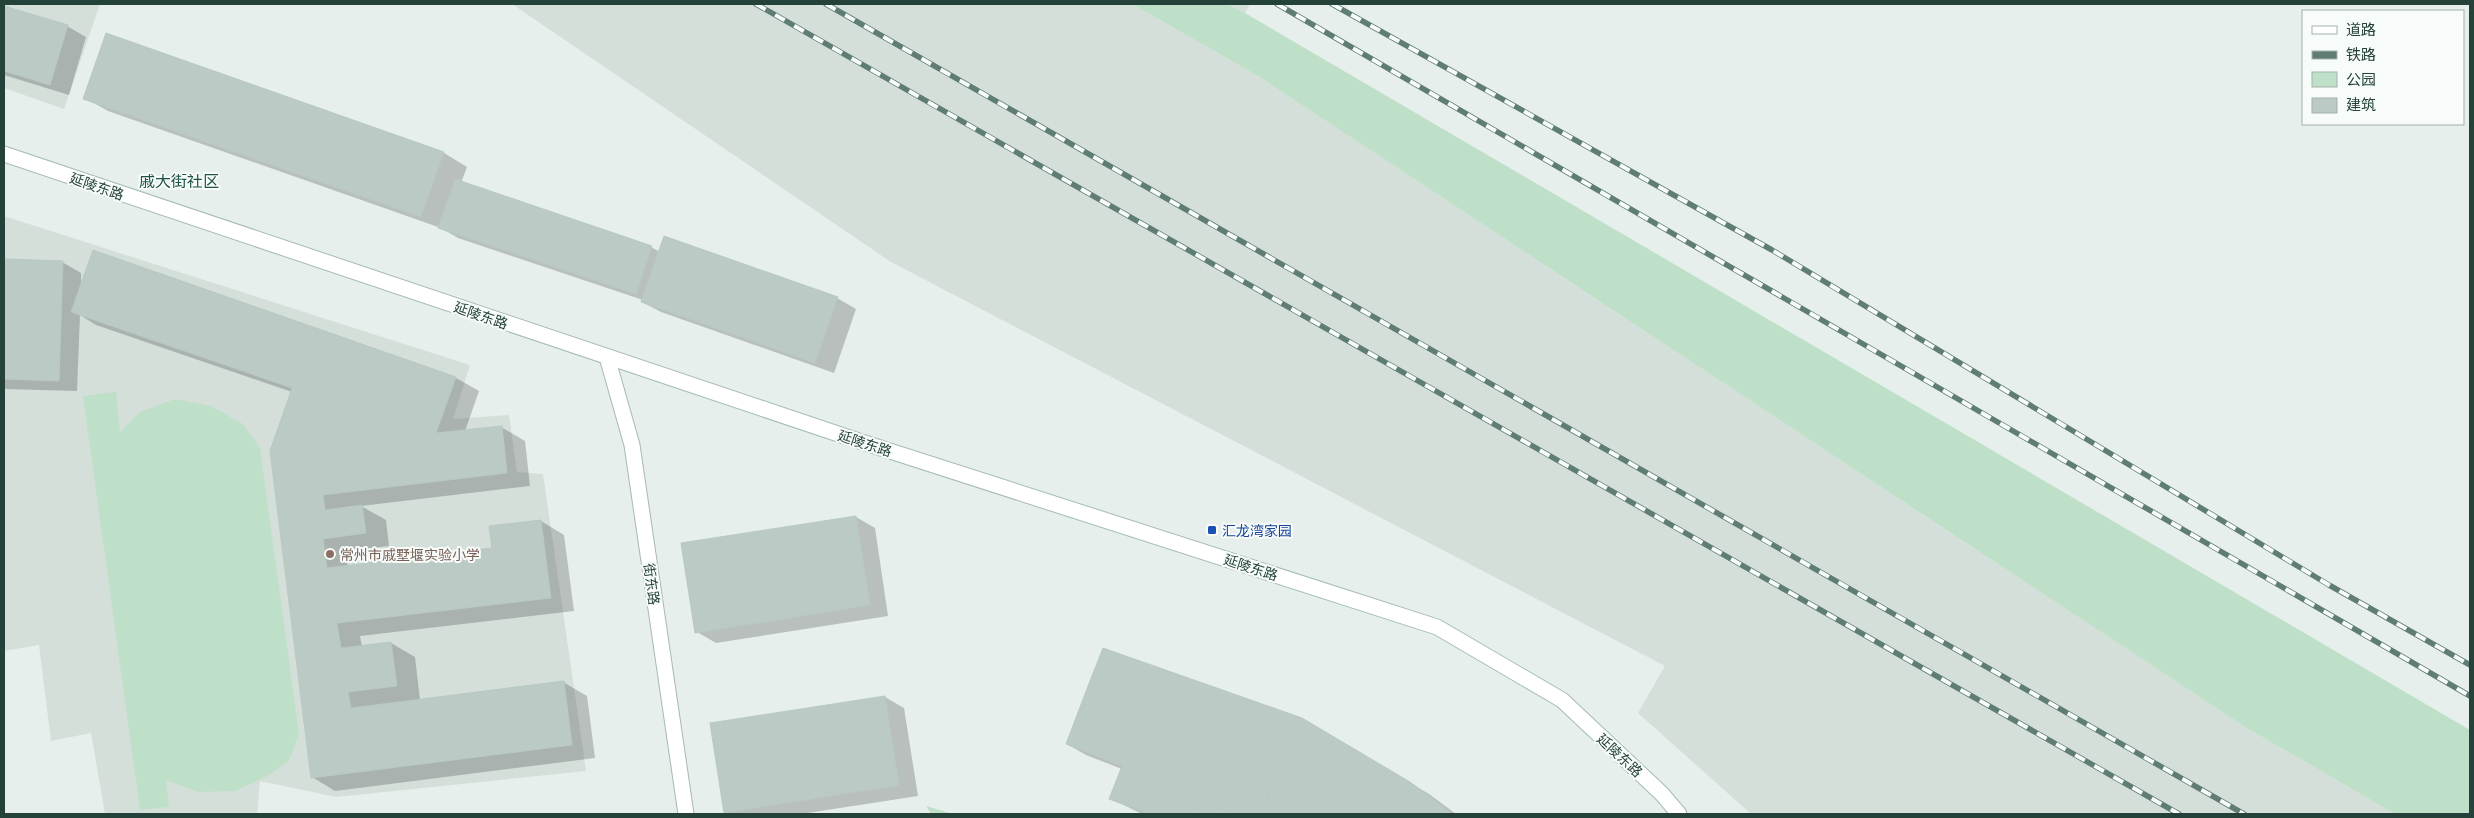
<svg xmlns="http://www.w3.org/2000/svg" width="2474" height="818" font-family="Manrope,'Noto Sans SC',sans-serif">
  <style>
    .built { fill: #d4dfda }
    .green { fill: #bfe0c8 }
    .shadow { fill: #0003 }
    .building { fill: #bbcac4; stroke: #b8c9c2 }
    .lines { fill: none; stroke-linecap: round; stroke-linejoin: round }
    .minor-casing { stroke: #a8b8b2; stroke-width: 17 }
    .secondary-casing { stroke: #a4bbb3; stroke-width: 17 }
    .minor { stroke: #fff; stroke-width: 15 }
    .secondary { stroke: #fff; stroke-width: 15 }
    .rail-casing { stroke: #5f7d75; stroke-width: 5.5 }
    .rail { stroke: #f7fbf9; stroke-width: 4; stroke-dasharray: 11; stroke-linecap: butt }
    .transit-dot { fill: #1a4fb4; stroke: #f7fbf9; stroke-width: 2 }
    .education-dot { fill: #8d6e63; stroke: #f7fbf9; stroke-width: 2 }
    .labels { text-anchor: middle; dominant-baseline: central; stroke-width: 4; stroke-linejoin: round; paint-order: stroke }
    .street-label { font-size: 14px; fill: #24423a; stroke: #f7fbf9 }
    .transit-label { font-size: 14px; fill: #164399; stroke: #f7fbf9; text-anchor: start }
    .education-label { font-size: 14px; fill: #785e54; stroke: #f7fbf9; text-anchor: start }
    .quarter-label { font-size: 16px; fill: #1f5548; stroke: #f7fbf9 }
  </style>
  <rect width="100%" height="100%" fill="#e6efeb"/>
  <!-- built -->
  <g class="built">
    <path d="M 4,4 L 100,4 L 64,109 L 4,88 Z"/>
    <path d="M 512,4 L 1132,4 L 1258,76 L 2245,727 L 2395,814 L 1751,814 L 1638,713 L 1665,666 L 891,262 Z"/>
    <path d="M 1227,4 L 1250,4 L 1245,13 Z"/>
    <path d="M 4,216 L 470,365 L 453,419 L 509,415 L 517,472 L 543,474 L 586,771 L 336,797 L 260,781 L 257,814 L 105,814 L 91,733 L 51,741 L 39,645 L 4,651 Z"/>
  </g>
  <!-- green -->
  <g class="green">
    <path d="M 1132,4 L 1227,4 L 1245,13 L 2470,730 L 2470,814 L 2395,814 L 2245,727 L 1258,76 Z"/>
    <path d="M 116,392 L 120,432 L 140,412 L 175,399 L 211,406 L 243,424 L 260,448 L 299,734 L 289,761 L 265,777 L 235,791 L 198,792 L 166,780 L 169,807 L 140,810 L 83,396 Z"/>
    <path d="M 926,806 L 953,814 L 931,814 Z"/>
  </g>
  <!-- shadow -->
  <g class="shadow">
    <path d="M 4,7 L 67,26 L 86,37 L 69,95 L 4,75 Z"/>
    <path d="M 85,98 L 444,153 L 467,167 L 461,183 L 651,247 L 660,252 L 837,298 L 856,309 L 834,373 L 661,312 L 642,302 L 643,300 L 458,238 L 441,228 L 108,111 Z"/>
    <path d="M 94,252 L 456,378 L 479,391 L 465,431 L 501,427 L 525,441 L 530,486 L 361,506 L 386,520 L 389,546 L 346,551 L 348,567 L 493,549 L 541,521 L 564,535 L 574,611 L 360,636 L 362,647 L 391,643 L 415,657 L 420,700 L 563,682 L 587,696 L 595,758 L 335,791 L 312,777 L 292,392 L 96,325 L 80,315 L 77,391 L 4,389 L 4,260 L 62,262 L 81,273 L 81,287 Z"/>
    <path d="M 856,517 L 875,528 L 888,616 L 716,643 L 697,632 Z"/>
    <path d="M 885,697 L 904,708 L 918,796 L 801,814 L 729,814 L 725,812 Z"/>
    <path d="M 1301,719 L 1429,794 L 1456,814 L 1142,814 L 1110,798 L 1122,769 L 1086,755 L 1067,744 Z"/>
  </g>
  <!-- building -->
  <g class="building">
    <path d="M 4,6 L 68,25 L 50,85 L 4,71 Z"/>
    <path d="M 106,33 L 444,152 L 421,217 L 83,99 Z"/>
    <path d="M 455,179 L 652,246 L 636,294 L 438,228 Z"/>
    <path d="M 664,236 L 838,297 L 815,363 L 641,302 Z"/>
    <path d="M 93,250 L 456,377 L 436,433 L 502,426 L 507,473 L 323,495 L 325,510 L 362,505 L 366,533 L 323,539 L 327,568 L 492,548 L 489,526 L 541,520 L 551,598 L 337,623 L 341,648 L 391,642 L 397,686 L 348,692 L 351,708 L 564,681 L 572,745 L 311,778 L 270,451 L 292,388 L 71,312 Z"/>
    <path d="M 4,259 L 63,261 L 59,381 L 4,379 Z"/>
    <path d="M 856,516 L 870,605 L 695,633 L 681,543 Z"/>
    <path d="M 1103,648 L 1302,718 L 1410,782 L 1453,814 L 1261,814 L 1284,756 L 1090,681 Z"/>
    <path d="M 1090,681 L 1284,756 L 1261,814 L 1234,814 L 1196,799 L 1190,814 L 1149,814 L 1109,799 L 1122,766 L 1066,744 Z"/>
    <path d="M 885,696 L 899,785 L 724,813 L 710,723 Z"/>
    <path d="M 1196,799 L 1234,814 L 1190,814 Z"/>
  </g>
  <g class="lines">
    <!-- minor casing -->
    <g class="minor-casing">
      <path id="minor" d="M 607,357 L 632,445 L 686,814"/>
    </g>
    <!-- secondary casing -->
    <g class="secondary-casing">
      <path id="secondary" d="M 4,154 L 865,443 L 1437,627 L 1562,700 L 1662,794 L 1679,814"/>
    </g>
    <!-- minor -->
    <use href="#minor" class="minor"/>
    <!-- secondary -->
    <use href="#secondary" class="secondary"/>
    <!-- rail casing -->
    <g class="rail-casing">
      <g id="rail">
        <path d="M 756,4 L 2179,814"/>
        <path d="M 826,4 L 2244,814"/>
        <path d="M 1277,4 L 2470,696"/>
        <path d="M 1332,4 L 1772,250 L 2329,585 L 2470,665"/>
      </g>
    </g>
    <!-- rail -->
    <use href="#rail" class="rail"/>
  </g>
  <!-- markers -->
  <rect class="transit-dot" x="1207" y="525" width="10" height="10" rx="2.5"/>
  <circle class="education-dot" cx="330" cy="554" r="5"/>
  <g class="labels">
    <!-- street labels -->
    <g class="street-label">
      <text transform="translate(97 186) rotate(19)">延陵东路</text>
      <text transform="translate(481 315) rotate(19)">延陵东路</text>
      <text transform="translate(865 443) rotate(18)">延陵东路</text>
      <text transform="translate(1251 567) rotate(18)">延陵东路</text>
      <text transform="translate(652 584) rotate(82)">街东路</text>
      <text transform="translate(1620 755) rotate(43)">延陵东路</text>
    </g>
    <!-- transit labels -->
    <g class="transit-label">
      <text x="1222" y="530">汇龙湾家园</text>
    </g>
    <!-- education labels -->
    <g class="education-label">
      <text x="340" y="554">常州市戚墅堰实验小学</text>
    </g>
    <!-- quarter labels -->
    <g class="quarter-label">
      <text x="179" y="181">戚大街社区</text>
    </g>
  </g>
  <!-- border -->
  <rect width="2474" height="818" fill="none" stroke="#24423a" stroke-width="10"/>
  <!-- legend -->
  <rect x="2302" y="10" width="162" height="115" fill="#f7fbf9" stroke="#a3b1ad"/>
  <rect x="2312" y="26" width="25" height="8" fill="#ffffff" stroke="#a3b1ad"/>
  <text x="2346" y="35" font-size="15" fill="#24423a">道路</text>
  <rect x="2312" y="51" width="25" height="8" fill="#5f7d75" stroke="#a3b1ad"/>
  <text x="2346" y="60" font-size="15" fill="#24423a">铁路</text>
  <rect x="2312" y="72" width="25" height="15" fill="#bfe0c8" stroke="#a3b1ad"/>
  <text x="2346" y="85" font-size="15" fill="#24423a">公园</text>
  <rect x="2312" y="98" width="25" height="15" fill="#bbcac4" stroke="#a3b1ad"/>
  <text x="2346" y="110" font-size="15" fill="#24423a">建筑</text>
</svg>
